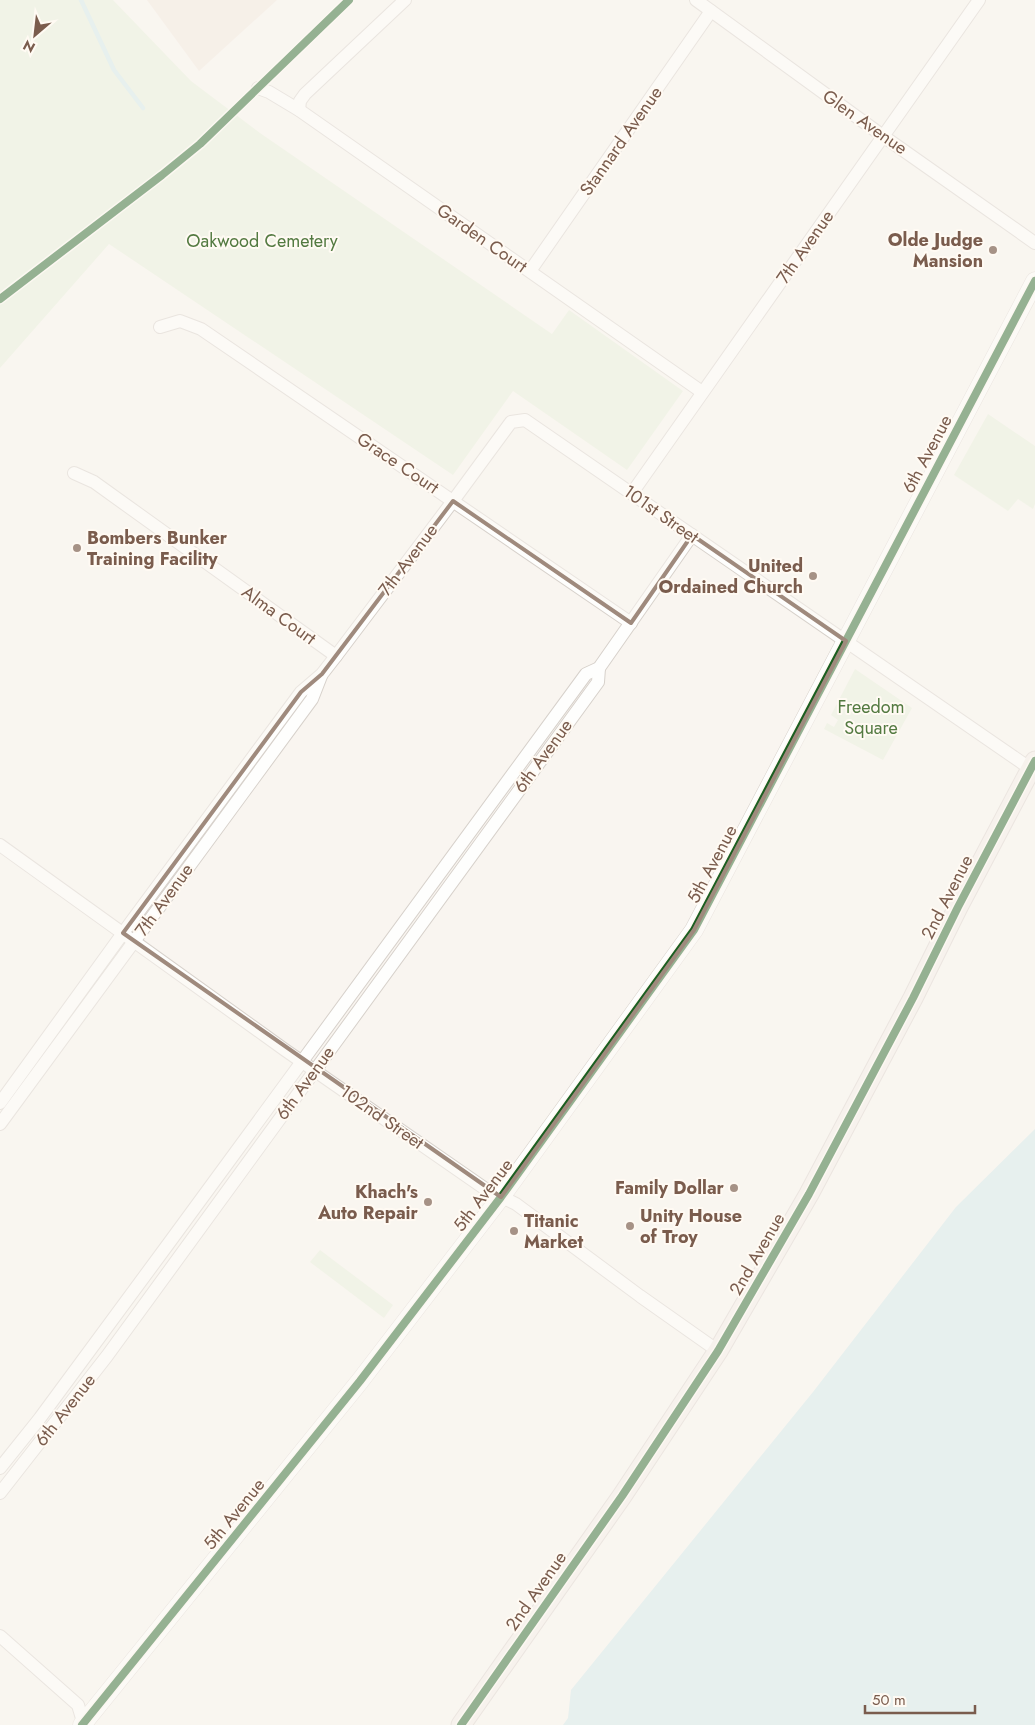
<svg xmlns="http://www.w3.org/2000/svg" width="1035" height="1725" font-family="Jost,sans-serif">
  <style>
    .residential { fill: #f2e8de }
    .green { fill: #e7f0db }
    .water { fill: #d0e8ea }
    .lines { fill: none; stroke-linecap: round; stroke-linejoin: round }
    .stream { stroke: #d0e8ea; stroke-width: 4.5 }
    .street-casing { stroke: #d7d1cb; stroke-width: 14 }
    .secondary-casing { stroke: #d9d2cb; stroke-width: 19 }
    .primary-casing { stroke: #dad1cc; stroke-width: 21 }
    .street { stroke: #fefefd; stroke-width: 12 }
    .secondary { stroke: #fefefd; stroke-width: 18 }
    .primary { stroke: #f3eee8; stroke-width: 19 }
    .cycleway-casing { stroke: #fffaf3; stroke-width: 11 }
    .cycleway { stroke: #1b5e20; stroke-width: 8 }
    .marked { fill: none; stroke: #9f8a7d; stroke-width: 4; stroke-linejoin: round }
    .poi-dot { fill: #a69286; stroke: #fffaf3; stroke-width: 2 }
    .labels { text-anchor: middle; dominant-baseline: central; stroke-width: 4; stroke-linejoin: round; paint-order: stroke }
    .street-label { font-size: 18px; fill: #7a5c4d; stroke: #fffaf3 }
    .poi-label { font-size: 18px; font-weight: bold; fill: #7a5c4d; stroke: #fffaf3; text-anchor: end }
    .park-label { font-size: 18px; fill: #537a41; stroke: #fffaf3 }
  </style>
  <rect width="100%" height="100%" fill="#f9f5f0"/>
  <!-- residential -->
  <path class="residential" d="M 147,0 L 277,0 L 199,71 Z"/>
  <!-- green -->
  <g class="green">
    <path d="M 0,0 L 113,0 L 191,81 L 260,133 L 552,334 L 569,310 L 683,391 L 627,470 L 513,391 L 453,475 L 109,244 L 0,368 Z"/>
    <path d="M 988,414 L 1035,446 L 1035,504 L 1033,509 L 1018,499 L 1008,511 L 954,475 Z"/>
    <path d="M 855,669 L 912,708 L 883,760 L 824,729 L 827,723 L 834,727 L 838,720 L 831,715 Z"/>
    <path d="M 320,1250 L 393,1305 L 384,1318 L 310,1262 Z"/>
  </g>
  <!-- water -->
  <path class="water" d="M 1035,1129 L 1035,1725 L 563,1725 L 568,1718 L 571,1690 L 813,1392 L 956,1207 Z"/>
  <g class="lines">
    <!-- stream -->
    <path class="stream" d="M 81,0 L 114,70 L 143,108"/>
    <!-- street casing -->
    <g class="street-casing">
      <g id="street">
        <path d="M 696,0 L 883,136 L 1035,243"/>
        <path d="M 258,88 L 269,92 L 299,110 L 702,392"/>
        <path d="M 299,110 L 300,101 L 305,94 L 405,0"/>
        <path d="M 530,271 L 711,11"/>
        <path d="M 160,327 L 180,321 L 201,329 L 631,623"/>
        <path d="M 74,473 L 94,482 L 336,656"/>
        <path d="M 632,493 L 979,0"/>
        <path d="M 0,845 L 285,1050 L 484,1188 L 516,1204 L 640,1296 L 718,1351"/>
        <path d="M 0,1103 L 131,922 L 301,692 L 322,674 L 336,656 L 453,501 L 511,422 L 525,420 L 1031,769"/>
        <path d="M 0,1124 L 312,699 L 321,676"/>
        <path d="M 0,1468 L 40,1418 L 169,1243 L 586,674 L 599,668 L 692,535"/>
        <path d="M 0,1493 L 107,1356 L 598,682 L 599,668"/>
        <path d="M 0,1636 L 78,1705 L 84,1725"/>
      </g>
    </g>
    <!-- secondary casing -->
    <g class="secondary-casing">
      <path id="secondary" d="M 82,1725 L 360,1381 L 501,1197 L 694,930 L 1035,281"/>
    </g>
    <!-- primary casing -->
    <g class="primary-casing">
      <path id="primary" d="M 461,1725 L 622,1496 L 718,1351 L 809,1194 L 913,998 L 958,907 L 1035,761"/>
    </g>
    <!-- street -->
    <use href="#street" class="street"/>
    <!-- secondary -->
    <use href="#secondary" class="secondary"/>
    <!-- primary -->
    <use href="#primary" class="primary"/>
    <!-- cycleway casing -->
    <g class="cycleway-casing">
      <g id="cycleway">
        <path d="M 0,299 L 162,175 L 200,144 L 349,0"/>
        <path d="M 82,1725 L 360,1381 L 501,1197 L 694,930 L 1035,281"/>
        <path d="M 461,1725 L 622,1496 L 718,1351 L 809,1194 L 913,998 L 958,907 L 1035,761"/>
      </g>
    </g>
    <!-- cycleway -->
    <use href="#cycleway" class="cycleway"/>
  </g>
  <!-- marked area -->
  <path d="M0 0H1035V1725H0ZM 453,501 L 631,623 L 692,535 L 846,641 L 694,930 L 501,1197 L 123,933 L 301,692 L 322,674 Z" fill="#f9f5f0" fill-opacity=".55" fill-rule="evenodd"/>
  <path class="marked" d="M 453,501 L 631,623 L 692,535 L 846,641 L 694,930 L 501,1197 L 123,933 L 301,692 L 322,674 Z"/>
  <!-- markers -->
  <g class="poi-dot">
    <circle cx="993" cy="250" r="5"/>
    <circle cx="77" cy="548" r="5"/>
    <circle cx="813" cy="576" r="5"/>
    <circle cx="734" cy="1188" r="5"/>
    <circle cx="428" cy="1202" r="5"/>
    <circle cx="630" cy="1226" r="5"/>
    <circle cx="514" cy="1231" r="5"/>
  </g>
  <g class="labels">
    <!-- street labels -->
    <g class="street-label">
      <text transform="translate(865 122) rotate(35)">Glen Avenue</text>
      <text transform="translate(621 141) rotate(-55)">Stannard Avenue</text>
      <text transform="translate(482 238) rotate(35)">Garden Court</text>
      <text transform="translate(805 247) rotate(-55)">7th Avenue</text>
      <text transform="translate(927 454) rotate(-62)">6th Avenue</text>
      <text transform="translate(398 463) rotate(34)">Grace Court</text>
      <text transform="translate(661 514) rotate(35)">101st Street</text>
      <text transform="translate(408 560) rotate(-53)">7th Avenue</text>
      <text transform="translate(279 615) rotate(36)">Alma Court</text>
      <text transform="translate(543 756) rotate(-54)">6th Avenue</text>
      <text transform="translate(712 864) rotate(-62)">5th Avenue</text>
      <text transform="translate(947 897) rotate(-63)">2nd Avenue</text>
      <text transform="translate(164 900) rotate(-54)">7th Avenue</text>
      <text transform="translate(305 1083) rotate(-54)">6th Avenue</text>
      <text transform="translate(382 1117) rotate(35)">102nd Street</text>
      <text transform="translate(483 1195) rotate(-53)">5th Avenue</text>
      <text transform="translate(757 1254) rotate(-60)">2nd Avenue</text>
      <text transform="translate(65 1410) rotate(-52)">6th Avenue</text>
      <text transform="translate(234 1514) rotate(-51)">5th Avenue</text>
      <text transform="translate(536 1591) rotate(-55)">2nd Avenue</text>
    </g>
    <!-- poi labels -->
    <g class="poi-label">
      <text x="983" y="240">Olde Judge<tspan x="983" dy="21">Mansion</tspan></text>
      <text x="87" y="538" text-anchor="start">Bombers Bunker<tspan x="87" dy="21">Training Facility</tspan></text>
      <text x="803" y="566">United<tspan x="803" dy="21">Ordained Church</tspan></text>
      <text x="724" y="1188">Family Dollar</text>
      <text x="418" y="1192">Khach's<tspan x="418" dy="21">Auto Repair</tspan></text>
      <text x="640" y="1216" text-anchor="start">Unity House<tspan x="640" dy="21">of Troy</tspan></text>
      <text x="524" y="1221" text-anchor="start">Titanic<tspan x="524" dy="21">Market</tspan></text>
    </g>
    <!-- park labels -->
    <g class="park-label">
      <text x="262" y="241">Oakwood Cemetery</text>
      <text x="871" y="707">Freedom<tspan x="871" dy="21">Square</tspan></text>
    </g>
  </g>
  <!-- north arrow -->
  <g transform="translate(35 35) rotate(208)" stroke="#fffaf3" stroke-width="4" paint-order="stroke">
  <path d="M0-4L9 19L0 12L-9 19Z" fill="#7a5c4d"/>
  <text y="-8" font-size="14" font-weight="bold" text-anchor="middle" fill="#7a5c4d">N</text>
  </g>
  <!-- scale -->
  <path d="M865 1705v8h110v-8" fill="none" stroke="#7a5c4d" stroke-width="2.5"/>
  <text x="872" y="1705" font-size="15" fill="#7a5c4d" stroke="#fffaf3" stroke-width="4" paint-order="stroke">50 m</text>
</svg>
